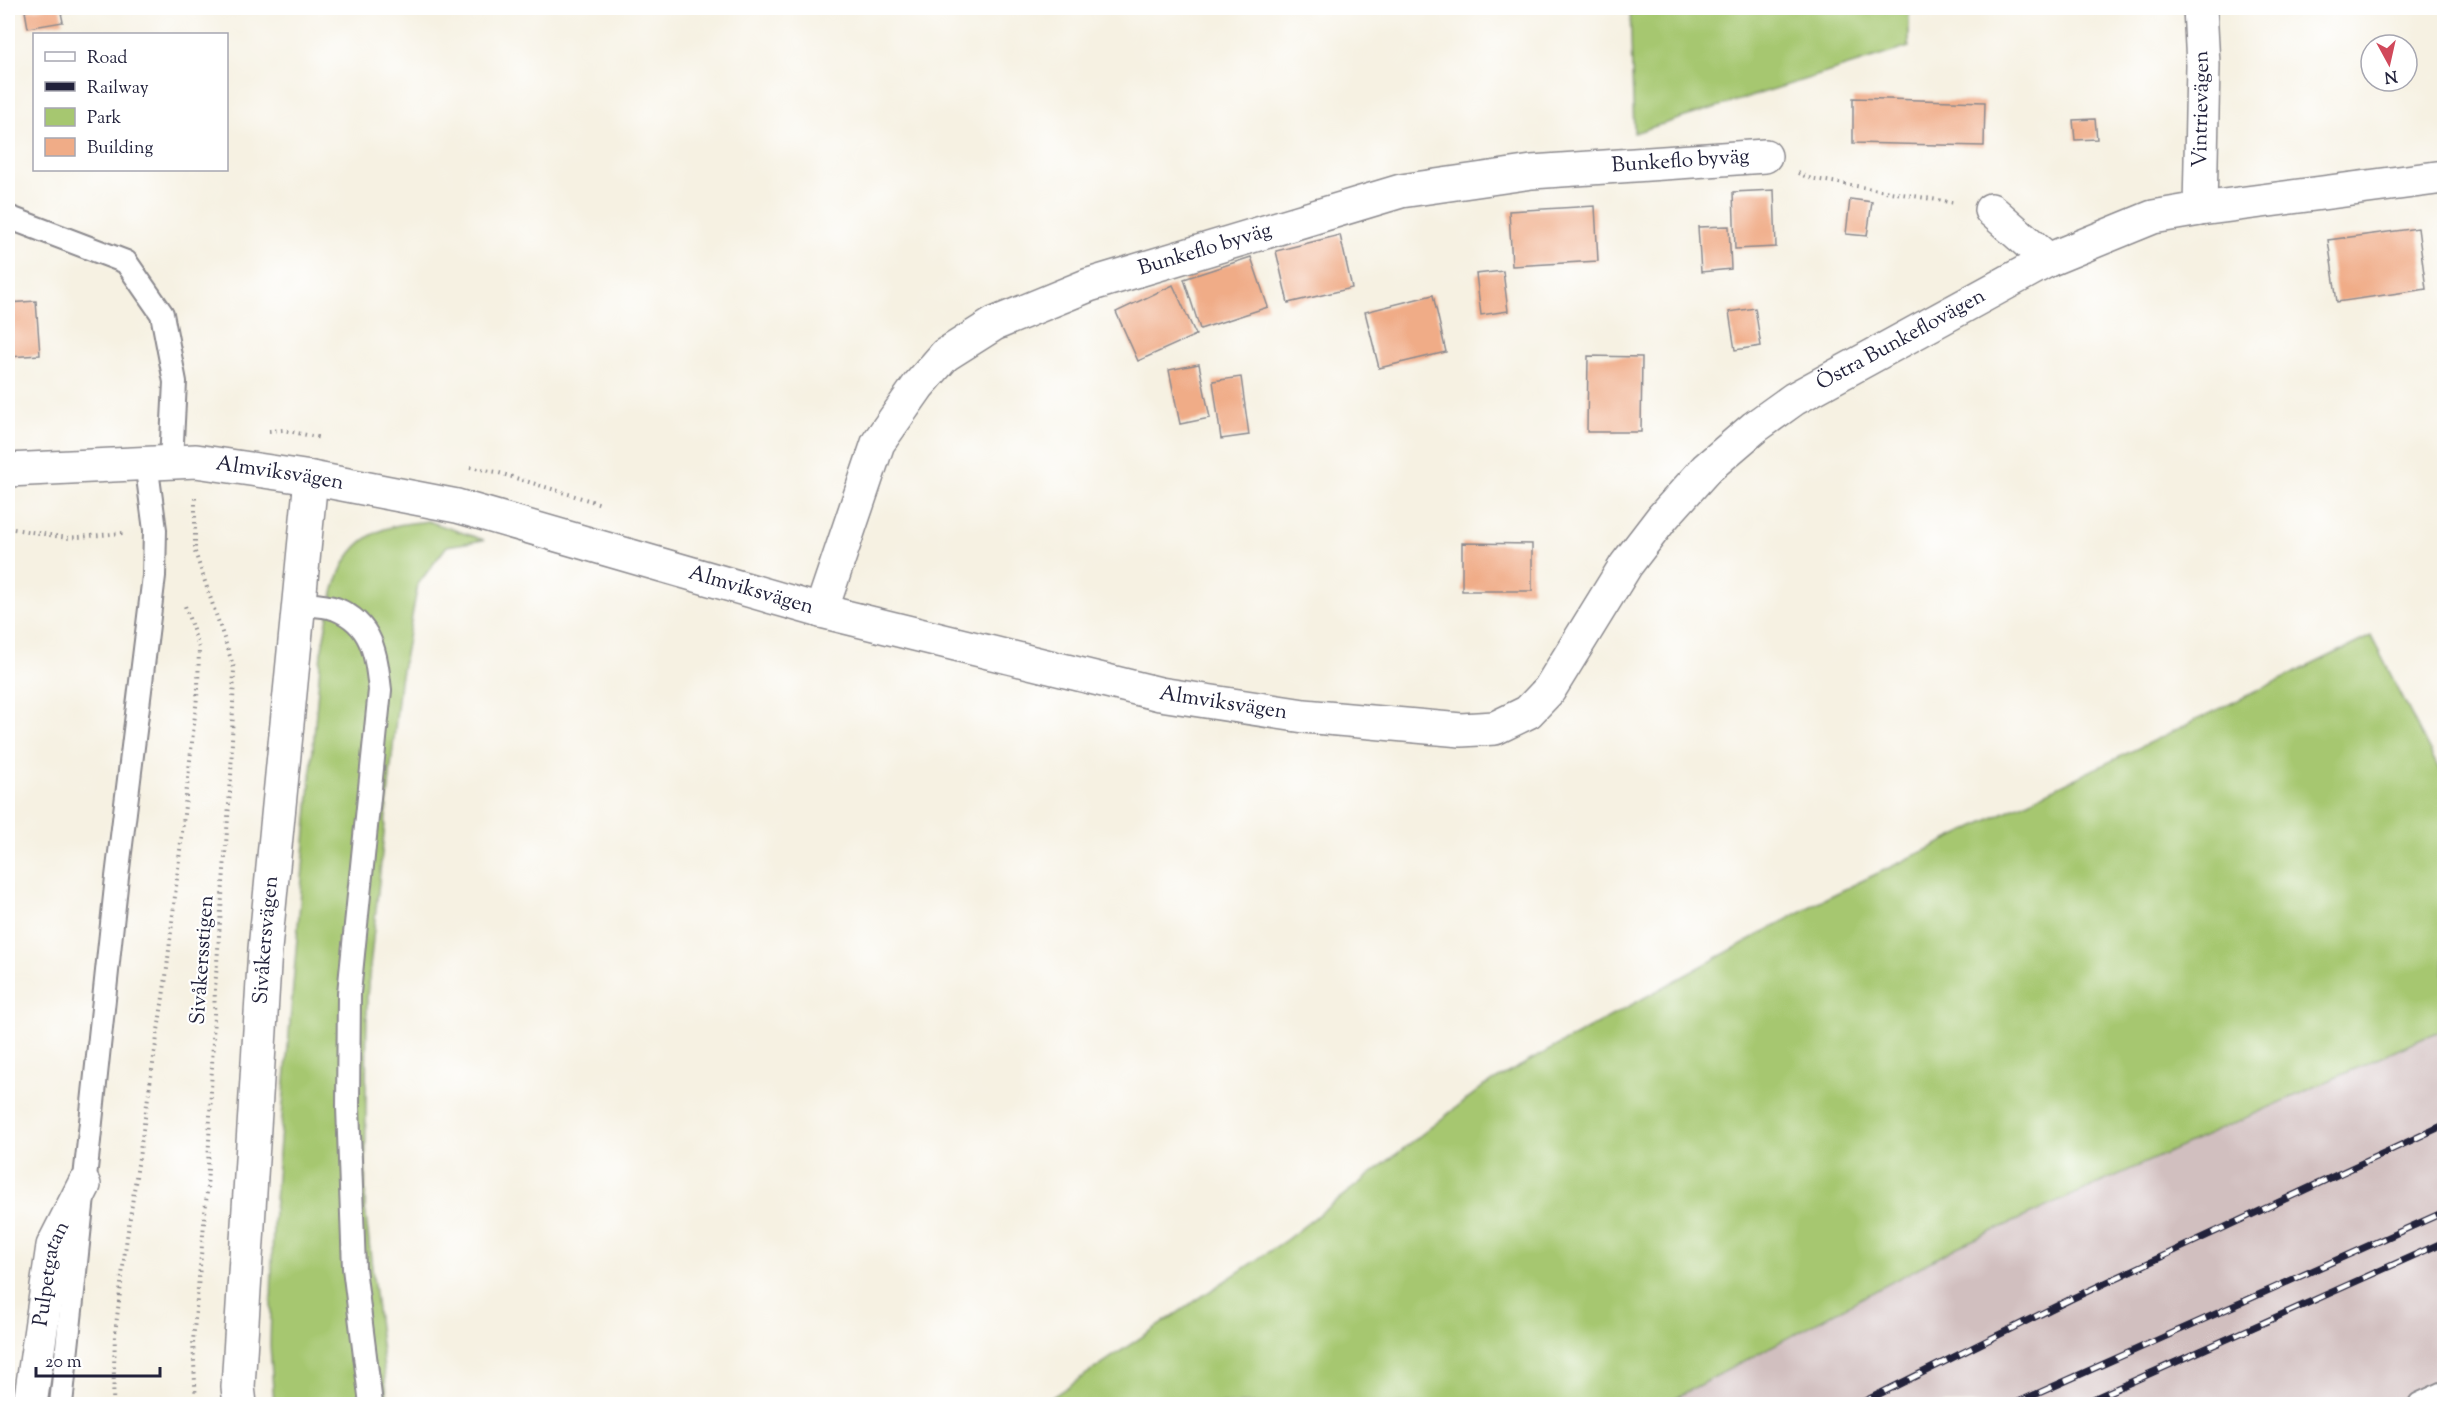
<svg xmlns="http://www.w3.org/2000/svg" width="2452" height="1412" font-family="'Sorts Mill Goudy',serif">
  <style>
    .industrial { fill: #d1bfbf }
    .green { fill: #a6c770; stroke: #647456; stroke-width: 1.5 }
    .building { fill: #f0ac87 }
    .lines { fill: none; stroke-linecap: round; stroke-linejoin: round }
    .service-casing { stroke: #8c8a8e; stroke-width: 26 }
    .minor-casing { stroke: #8c8a8e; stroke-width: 36 }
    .tertiary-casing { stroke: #8c8a8e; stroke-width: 36 }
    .path { stroke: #8c8a8e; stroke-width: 4; stroke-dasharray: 1.5 4.5; stroke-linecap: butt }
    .service { stroke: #fff; stroke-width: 22 }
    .minor { stroke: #fff; stroke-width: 33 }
    .tertiary { stroke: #fff; stroke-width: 33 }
    .rail-casing { stroke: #22223b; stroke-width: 7 }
    .rail { stroke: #fff; stroke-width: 4.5; stroke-dasharray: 14; stroke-linecap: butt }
    .labels { text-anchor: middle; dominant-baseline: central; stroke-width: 4.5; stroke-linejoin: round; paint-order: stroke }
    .street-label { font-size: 21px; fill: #22223b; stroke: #fff }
  </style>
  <rect width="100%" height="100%" fill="#fff"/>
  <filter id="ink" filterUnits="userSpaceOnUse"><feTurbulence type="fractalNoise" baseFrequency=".0167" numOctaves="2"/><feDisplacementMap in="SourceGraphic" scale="12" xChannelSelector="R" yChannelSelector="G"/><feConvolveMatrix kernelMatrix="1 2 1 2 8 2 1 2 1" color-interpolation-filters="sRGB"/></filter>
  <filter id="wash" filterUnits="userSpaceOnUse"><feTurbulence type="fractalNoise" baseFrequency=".008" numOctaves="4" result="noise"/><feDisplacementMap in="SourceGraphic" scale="24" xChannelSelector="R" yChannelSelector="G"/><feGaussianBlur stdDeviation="1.35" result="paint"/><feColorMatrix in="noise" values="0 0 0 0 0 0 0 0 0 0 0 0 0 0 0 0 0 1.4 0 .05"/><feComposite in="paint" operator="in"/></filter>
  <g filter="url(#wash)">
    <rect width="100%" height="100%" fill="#f6f1e2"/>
    <!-- industrial -->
    <path class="industrial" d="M 2444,1029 L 2444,1404 L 1664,1404 L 1957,1247 Z"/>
    <!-- green -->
    <g class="green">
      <path d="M 1630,8 L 1909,8 L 1909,47 L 1634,133 Z"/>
      <path d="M 428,521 L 484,540 L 447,546 L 418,584 L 400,681 L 367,996 L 365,1208 L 388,1404 L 274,1404 L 270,1345 L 273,1224 L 321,653 C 332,602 332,543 391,527 C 403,523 416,523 428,521 Z"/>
      <path d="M 2371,636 L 2444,779 L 2444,1029 L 1957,1247 L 1664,1404 L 1042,1404 L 1286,1240 L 1484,1086 L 1820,901 Z"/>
    </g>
    <g id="blocks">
      <!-- building -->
      <g class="building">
        <path d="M 42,8 L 60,8 L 63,22 L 28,28 L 25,11 Z"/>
        <path d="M 1853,98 L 1985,102 L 1984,146 L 1853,143 Z"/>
        <path d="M 2095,119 L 2097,139 L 2075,140 L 2073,120 Z"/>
        <path d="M 1774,190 L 1776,247 L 1735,249 L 1733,192 Z"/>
        <path d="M 1850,199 L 1872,202 L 1867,236 L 1846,234 Z"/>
        <path d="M 1595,206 L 1598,261 L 1512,266 L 1509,211 Z"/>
        <path d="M 1729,226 L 1731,269 L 1701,272 L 1698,227 Z"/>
        <path d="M 2418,228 L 2426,289 L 2337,302 L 2328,240 Z"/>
        <path d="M 1340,235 L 1352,288 L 1288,303 L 1276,251 Z"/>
        <path d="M 1251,257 L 1268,307 L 1200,329 L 1184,279 Z"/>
        <path d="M 1503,271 L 1508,311 L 1481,315 L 1476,274 Z"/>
        <path d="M 1173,285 L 1196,335 L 1138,361 L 1116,312 Z"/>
        <path d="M 1433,295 L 1446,352 L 1379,368 L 1365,312 Z"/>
        <path d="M 36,301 L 40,355 L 8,357 L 8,303 Z"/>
        <path d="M 1755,308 L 1761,346 L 1735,350 L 1729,312 Z"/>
        <path d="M 1588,356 L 1642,357 L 1641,432 L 1587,432 Z"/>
        <path d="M 1199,364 L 1210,418 L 1180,424 L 1169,370 Z"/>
        <path d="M 1241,377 L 1249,435 L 1221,439 L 1213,381 Z"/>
        <path d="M 1462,543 L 1532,544 L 1532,591 L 1462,591 Z"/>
      </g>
    </g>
  </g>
  <g filter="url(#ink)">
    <use href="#blocks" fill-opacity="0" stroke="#8c8a8e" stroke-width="1.5"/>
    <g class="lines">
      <!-- service casing -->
      <g class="service-casing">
        <g id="service">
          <path d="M 8,217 L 126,262 L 162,314 L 175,382 L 171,461"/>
          <path d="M 299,604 C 310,605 325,605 336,609 C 373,624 376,655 380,690 L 349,993 L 348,1107 L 354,1268 L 371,1404"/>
          <path d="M 61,1404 L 117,877 L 154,576 L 155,530 L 146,462"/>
          <path d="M 2420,1404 L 2444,1393"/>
        </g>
      </g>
      <!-- minor casing -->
      <g class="minor-casing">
        <g id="minor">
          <path id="s1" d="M 2200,209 L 2203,65 L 2200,8"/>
          <path d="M 1991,210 L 2048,260"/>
          <path id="s2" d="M 821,611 L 878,443 L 918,386 L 945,355 L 994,324 L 1089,285 L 1401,191 L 1532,172 L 1765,156"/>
          <path id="s3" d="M 30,1404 L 53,1246 L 84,1185"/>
        </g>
      </g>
      <!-- tertiary casing -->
      <g class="tertiary-casing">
        <g id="tertiary">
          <path id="s4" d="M 8,470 L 196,461 L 311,478 L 457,506 L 821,611 L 1160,694 L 1304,716 L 1461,730 L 1495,728 L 1528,712 L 1549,690 L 1626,565 L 1662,518 L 1706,469 L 1755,427 L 1794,399 L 2048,260 L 2153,217 L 2200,209 L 2444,177"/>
          <path id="s5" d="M 240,1404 L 238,1387 L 265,949 L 311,478"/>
        </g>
      </g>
      <!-- path -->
      <g class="path">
        <path d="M 1798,173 L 1809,178 L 1955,203"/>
        <path d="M 269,431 L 283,430 L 321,438"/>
        <path d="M 470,467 L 496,472 L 601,504"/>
        <path d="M 195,498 L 195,552 L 234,668 L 231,778 L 215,989 L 207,1192 L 193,1341 L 196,1404"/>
        <path d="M 8,528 L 67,538 L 123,533"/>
        <path d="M 113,1404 L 115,1334 L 125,1251 L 166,977 L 198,688 L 199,648 L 185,606"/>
      </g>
      <!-- service -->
      <use href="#service" class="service"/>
      <!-- minor -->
      <use href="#minor" class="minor"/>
      <!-- tertiary -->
      <use href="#tertiary" class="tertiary"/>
      <!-- rail casing -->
      <g class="rail-casing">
        <g id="rail">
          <path d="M 1859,1404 L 2071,1299 L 2444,1125"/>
          <path d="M 2014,1404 L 2444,1212"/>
          <path d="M 2082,1404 L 2444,1242"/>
        </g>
      </g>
      <!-- rail -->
      <use href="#rail" class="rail"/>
    </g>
  </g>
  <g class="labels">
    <!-- street labels -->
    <g class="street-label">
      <text stroke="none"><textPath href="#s1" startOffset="100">Vintrievägen</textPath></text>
      <text stroke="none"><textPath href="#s2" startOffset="1056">Bunkeflo byväg</textPath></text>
      <text stroke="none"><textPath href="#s2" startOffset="570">Bunkeflo byväg</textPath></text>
      <text stroke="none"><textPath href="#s4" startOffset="2092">Östra Bunkeflovägen</textPath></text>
      <text stroke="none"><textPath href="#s4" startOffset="273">Almviksvägen</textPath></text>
      <text stroke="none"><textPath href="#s4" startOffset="759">Almviksvägen</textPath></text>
      <text stroke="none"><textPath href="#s4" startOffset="1245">Almviksvägen</textPath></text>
      <text stroke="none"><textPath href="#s5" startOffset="465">Sivåkersvägen</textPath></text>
      <text transform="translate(203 960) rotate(-86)">Sivåkersstigen</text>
      <text stroke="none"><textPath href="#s3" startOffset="132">Pulpetgatan</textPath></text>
    </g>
  </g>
  <!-- margin -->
  <rect width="2452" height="1412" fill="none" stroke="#fff" stroke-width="30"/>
  <!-- legend -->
  <rect x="33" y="33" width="195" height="138" fill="#ffffff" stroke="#a7a7b1" stroke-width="1.5"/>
  <rect x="45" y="52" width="30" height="9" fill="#ffffff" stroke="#a7a7b1" stroke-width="1.5"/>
  <text x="87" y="63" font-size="18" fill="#22223b">Road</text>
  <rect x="45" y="82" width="30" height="9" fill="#22223b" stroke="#a7a7b1" stroke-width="1.5"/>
  <text x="87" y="93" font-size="18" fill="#22223b">Railway</text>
  <rect x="45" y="108" width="30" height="18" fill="#a6c770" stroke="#a7a7b1" stroke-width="1.5"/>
  <text x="87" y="123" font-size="18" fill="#22223b">Park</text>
  <rect x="45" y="138" width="30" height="18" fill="#f0ac87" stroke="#a7a7b1" stroke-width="1.5"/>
  <text x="87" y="153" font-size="18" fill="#22223b">Building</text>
  <!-- north arrow -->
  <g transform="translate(2389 63) rotate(172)"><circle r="28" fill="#ffffff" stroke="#a7a7b1" stroke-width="1.5"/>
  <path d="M0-4.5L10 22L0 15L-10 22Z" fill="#d1495b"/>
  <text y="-9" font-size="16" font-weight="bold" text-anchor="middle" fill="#22223b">N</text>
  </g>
  <!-- scale -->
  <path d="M36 1367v9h124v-9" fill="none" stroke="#22223b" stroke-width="3"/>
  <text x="45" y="1367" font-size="18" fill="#22223b" stroke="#ffffff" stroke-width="4.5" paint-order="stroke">20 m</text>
</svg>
